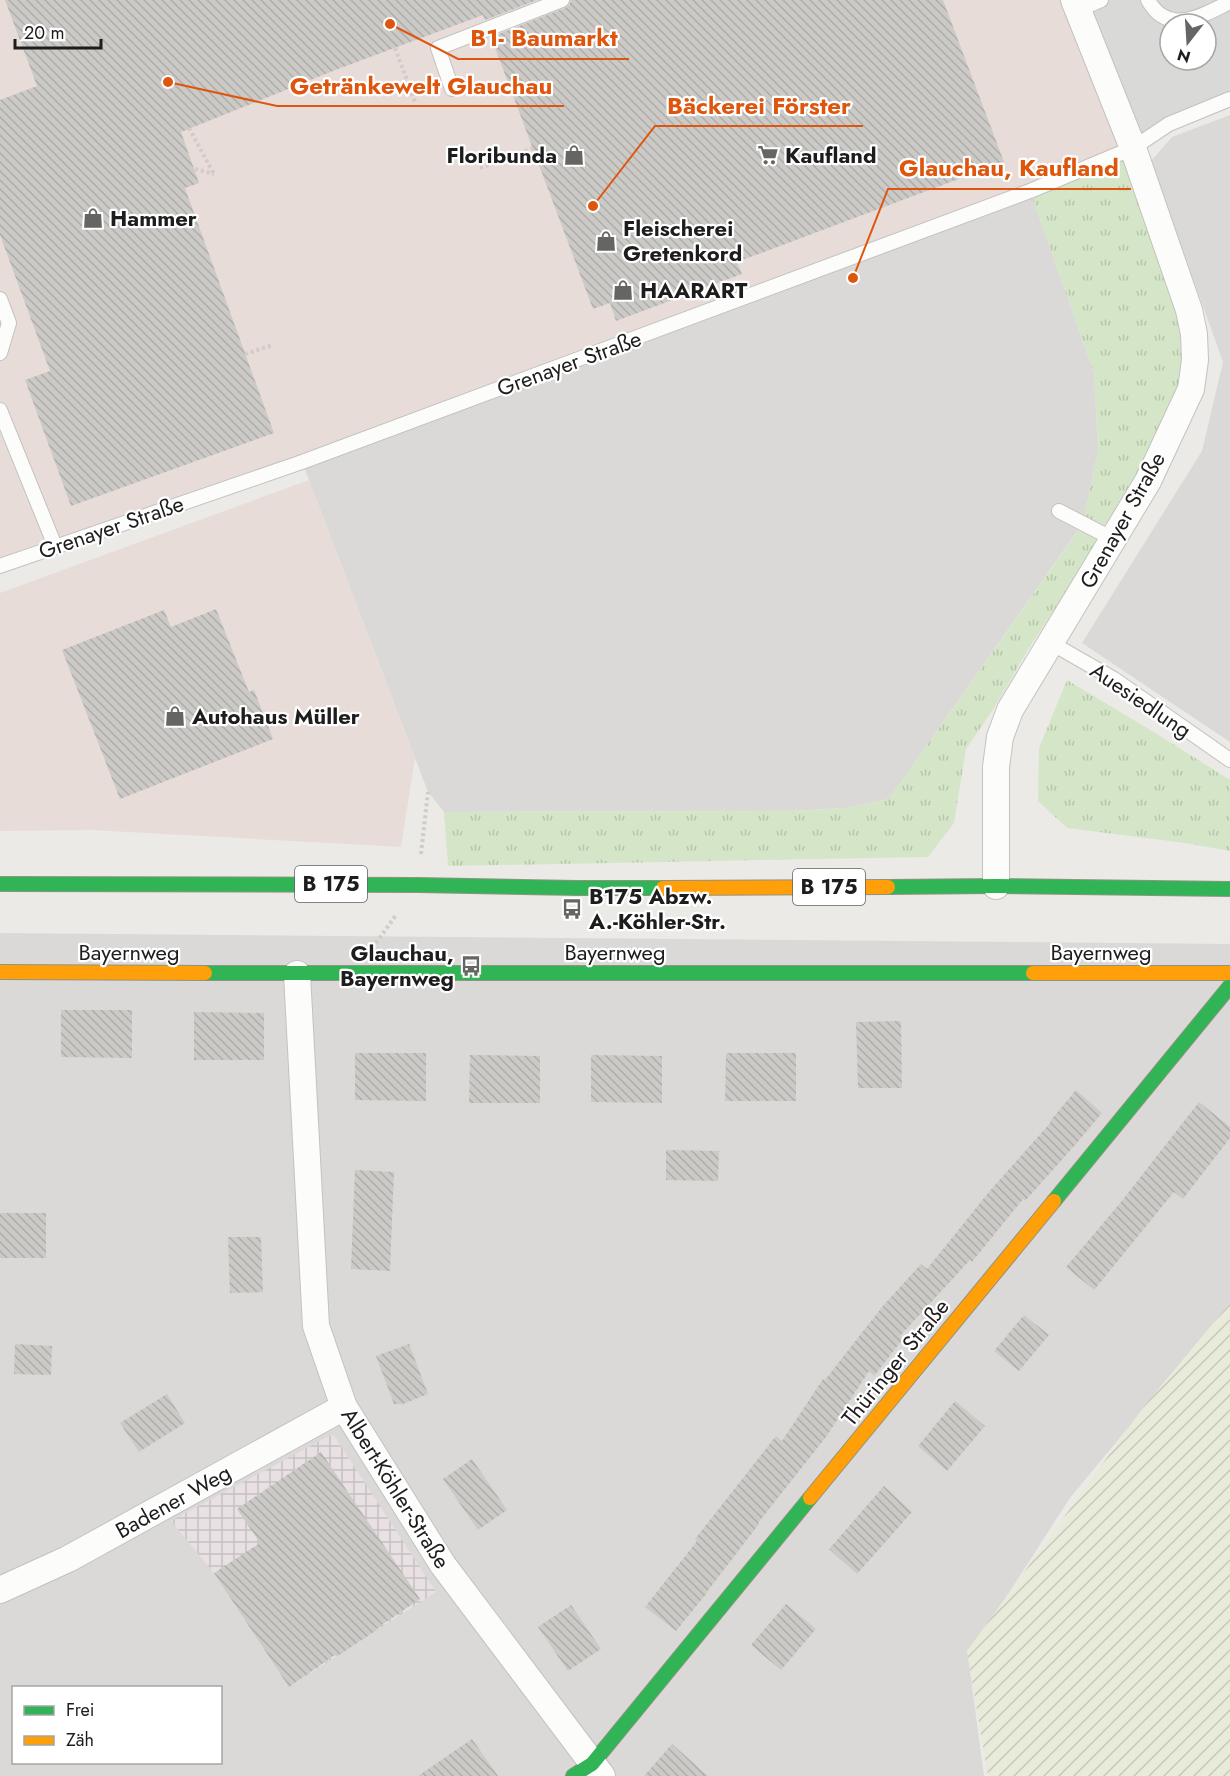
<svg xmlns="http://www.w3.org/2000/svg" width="1230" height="1776" font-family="Jost,sans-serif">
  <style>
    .residential { fill: #dad9d7; fill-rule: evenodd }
    .commercial { fill: #e8dcd9 }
    .industrial { fill: url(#industrial-grid) }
    .religious { fill: #d9d9d7; fill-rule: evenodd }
    .farmland { fill: url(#farmland-furrows) }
    .grass { fill: url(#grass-tufts) }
    .building { fill: url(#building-back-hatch) }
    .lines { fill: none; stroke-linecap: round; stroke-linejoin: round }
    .lane-casing { stroke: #c2c2c0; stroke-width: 16 }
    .street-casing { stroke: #c2c2c0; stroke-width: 28 }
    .fast-casing { stroke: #909380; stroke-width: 16 }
    .slow-casing { stroke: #909380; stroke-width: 16 }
    .path { stroke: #d4cac7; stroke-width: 4; stroke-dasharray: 3 3; stroke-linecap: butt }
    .lane { stroke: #fcfcfb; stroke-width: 14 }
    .street { stroke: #fcfcfb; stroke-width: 26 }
    .fast { stroke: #30b455; stroke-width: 14 }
    .slow { stroke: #ff9f0a; stroke-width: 14 }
    .labels { text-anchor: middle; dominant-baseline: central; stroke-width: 4.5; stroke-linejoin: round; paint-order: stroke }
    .shield { fill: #fff; stroke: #616161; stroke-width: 1.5 }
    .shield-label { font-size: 21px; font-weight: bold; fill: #1d1d1d }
    .poi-label { font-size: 22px; font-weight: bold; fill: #1d1d1d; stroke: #fff; text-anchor: start }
    .street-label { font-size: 22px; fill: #1d1d1d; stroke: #fff }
    .leader { fill: none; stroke: #de560d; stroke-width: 2 }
    .callout-dot { fill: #de560d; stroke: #fff; stroke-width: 2 }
    .callout-label { font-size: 24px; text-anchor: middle; font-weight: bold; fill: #de560d; stroke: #fff; stroke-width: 4.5; stroke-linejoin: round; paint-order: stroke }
  </style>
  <defs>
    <pattern id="industrial-grid" width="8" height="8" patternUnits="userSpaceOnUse" patternTransform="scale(1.5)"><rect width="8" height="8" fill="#e8e0e3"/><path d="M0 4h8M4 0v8" fill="none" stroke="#c7c0c2"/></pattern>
    <pattern id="farmland-furrows" width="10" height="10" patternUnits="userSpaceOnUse" patternTransform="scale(1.5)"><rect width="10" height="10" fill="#e8eada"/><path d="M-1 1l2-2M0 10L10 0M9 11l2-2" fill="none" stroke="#c7c8bb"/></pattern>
    <pattern id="grass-tufts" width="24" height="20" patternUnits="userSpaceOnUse" patternTransform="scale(1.5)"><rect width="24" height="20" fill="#d5e6c8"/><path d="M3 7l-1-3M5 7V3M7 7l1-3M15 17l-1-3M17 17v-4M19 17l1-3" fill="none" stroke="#b6c5ab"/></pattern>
    <pattern id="building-back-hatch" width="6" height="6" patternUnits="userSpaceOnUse" patternTransform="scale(1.5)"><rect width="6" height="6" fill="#cccac7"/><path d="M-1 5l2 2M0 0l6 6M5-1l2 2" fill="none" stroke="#afadaa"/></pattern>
  </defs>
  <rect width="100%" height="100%" fill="#ebeae6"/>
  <!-- residential -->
  <g class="residential">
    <path d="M 1230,115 L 1230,742 L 1082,643 L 1202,451 L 1223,362 L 1151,161 L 1172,137 Z"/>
    <path d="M 1030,191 L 1094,373 L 1098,451 L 1083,523 L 889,799 L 846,808 L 791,811 L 444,812 L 428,792 L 302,462 Z"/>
    <path d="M 0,933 L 1230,944 L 1230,1305 L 1070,1498 L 968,1656 L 984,1776 L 0,1776 ZM 14,1688 L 220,1688 L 220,1762 L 14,1762 Z"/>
  </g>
  <!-- commercial -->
  <g class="commercial">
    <path d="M 0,0 L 1074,0 L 1133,148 L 1030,191 L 0,566 Z"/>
    <path d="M 309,480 L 415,758 L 401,847 L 92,830 L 0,831 L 0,593 Z"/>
  </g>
  <!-- industrial -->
  <path class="industrial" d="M 333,1434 L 436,1592 L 289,1687 L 214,1573 L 171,1521 Z"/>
  <!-- religious -->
  <path class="religious" d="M 1074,0 L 1230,0 L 1230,101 L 1133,148 ZM 1170,24 L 1206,24 L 1206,60 L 1170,60 Z"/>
  <!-- farmland -->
  <path class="farmland" d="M 1230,1303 L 1230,1776 L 988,1776 L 967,1651 L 1145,1405 Z"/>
  <!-- grass -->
  <g class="grass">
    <path d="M 1133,148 L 1195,360 L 1113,539 L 1083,523 L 1098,451 L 1094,373 L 1030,191 Z"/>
    <path d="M 1080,528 L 1101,539 L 1029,648 L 994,708 L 966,749 L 954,823 L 928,857 L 448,866 L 444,812 L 791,811 L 846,808 L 889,799 Z"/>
    <path d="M 1067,680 L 1157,734 L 1230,780 L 1230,851 L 1185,843 L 1067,828 L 1038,801 L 1039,748 Z"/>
  </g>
  <!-- building -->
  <g class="building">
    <path d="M 5,0 L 537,0 L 485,20 L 483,15 L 338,69 L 181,132 L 199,183 L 185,188 L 274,433 L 71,506 L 25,380 L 50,371 L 0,235 L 0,100 L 37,86 Z"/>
    <path d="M 571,0 L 943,0 L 1004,162 L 737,262 L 742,274 L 616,321 L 610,303 L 593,309 L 491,37 L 565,8 L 569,5 Z"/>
    <path d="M 216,609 L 249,692 L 254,690 L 273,739 L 120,799 L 62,650 L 164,610 L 171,627 Z"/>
    <path d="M 61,1010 L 132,1010 L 132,1058 L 61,1057 Z"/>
    <path d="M 194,1012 L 264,1013 L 264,1060 L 194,1060 Z"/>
    <path d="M 901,1021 L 902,1088 L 858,1088 L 856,1022 Z"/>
    <path d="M 355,1053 L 426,1053 L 426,1101 L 355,1100 Z"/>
    <path d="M 726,1053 L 796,1053 L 796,1101 L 725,1101 Z"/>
    <path d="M 470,1055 L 540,1056 L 540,1103 L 469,1103 Z"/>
    <path d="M 591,1055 L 662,1056 L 662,1103 L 591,1102 Z"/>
    <path d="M 1076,1090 L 1102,1113 L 1076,1144 L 1025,1201 L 1023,1199 L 972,1262 L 970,1260 L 900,1336 L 903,1339 L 874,1376 L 869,1371 L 826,1437 L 758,1523 L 759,1524 L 706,1593 L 707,1593 L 676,1631 L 645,1607 L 697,1541 L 695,1539 L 776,1436 L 782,1441 L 823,1379 L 825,1380 L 882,1307 L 921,1264 L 927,1269 L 988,1193 L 1051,1122 L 1050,1121 Z"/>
    <path d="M 1199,1102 L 1230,1127 L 1230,1138 L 1183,1199 L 1174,1192 L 1094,1290 L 1066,1267 L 1121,1202 Z"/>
    <path d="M 666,1150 L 719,1151 L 718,1181 L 666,1180 Z"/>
    <path d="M 355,1170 L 394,1172 L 390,1271 L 351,1269 Z"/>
    <rect x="0" y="1213" width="46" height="45"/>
    <path d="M 228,1237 L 261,1237 L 263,1292 L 230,1293 Z"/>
    <path d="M 1024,1315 L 1049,1335 L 1019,1371 L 994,1351 Z"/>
    <path d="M 15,1344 L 52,1346 L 51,1375 L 14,1374 Z"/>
    <path d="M 409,1344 L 428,1394 L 403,1404 L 394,1404 L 376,1356 Z"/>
    <path d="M 167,1394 L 185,1423 L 139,1452 L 120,1423 Z"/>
    <path d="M 955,1401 L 985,1426 L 947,1471 L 918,1446 Z"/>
    <path d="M 321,1452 L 420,1599 L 376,1629 L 377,1630 L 336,1657 L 335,1655 L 289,1687 L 214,1573 L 260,1543 L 237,1509 Z"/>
    <path d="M 472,1459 L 507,1510 L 478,1530 L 443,1479 Z"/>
    <path d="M 884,1486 L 912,1512 L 857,1574 L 829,1549 Z"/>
    <path d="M 786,1604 L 816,1629 L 781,1670 L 751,1645 Z"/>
    <path d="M 571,1605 L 601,1649 L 568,1671 L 538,1627 Z"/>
    <path d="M 472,1739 L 498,1776 L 418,1776 L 453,1752 Z"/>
    <path d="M 672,1744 L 708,1776 L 644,1776 Z"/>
  </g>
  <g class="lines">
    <!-- lane casing -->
    <g class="lane-casing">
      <g id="lane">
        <path d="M 1148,0 C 1168,37 1203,15 1230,2"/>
        <path d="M 1078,10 L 1101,0"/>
        <path d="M 452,89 L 438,48 L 562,0"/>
        <path d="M 0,299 L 9,323 L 0,353"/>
        <path d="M 0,410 L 55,546"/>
        <path d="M 1059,511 L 1113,539"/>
        <path d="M 0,566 L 302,462 L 1030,191 L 1133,148 L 1169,124 L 1230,99"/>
        <path d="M 1051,643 L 1114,679 L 1230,760"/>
      </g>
    </g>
    <!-- street casing -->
    <g class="street-casing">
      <g id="street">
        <path d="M 996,886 L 996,767 L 1000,737 L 1010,710 L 1148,481 L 1191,389 L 1195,360 L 1194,334 L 1189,310 L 1133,148 L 1074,0"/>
        <path d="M 297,974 L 316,1326 L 344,1407 L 443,1565 L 602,1776"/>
        <path d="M 0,1590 L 68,1559 L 344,1407"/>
      </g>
    </g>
    <!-- fast casing -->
    <g class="fast-casing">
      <g id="fast">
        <path d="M 0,884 L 417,885 L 577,888 L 663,888"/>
        <path d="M 888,887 L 996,886 L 1230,889"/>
        <path d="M 205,973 L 1033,973"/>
        <path d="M 1054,1201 L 1230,986"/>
        <path d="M 573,1776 L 592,1764 L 810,1498"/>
      </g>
    </g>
    <!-- slow casing -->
    <g class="slow-casing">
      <g id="slow">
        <path d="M 663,888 L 888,887"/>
        <path d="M 0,972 L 205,973"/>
        <path d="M 1033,973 L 1230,973"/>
        <path d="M 810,1498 L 1054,1201"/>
      </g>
    </g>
    <!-- path -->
    <g class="path">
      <path d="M 395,48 L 415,102"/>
      <path d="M 189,128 L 214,174"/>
      <path d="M 480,168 L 533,148"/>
      <path d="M 195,169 L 214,174"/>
      <path d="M 245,354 L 273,345"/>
      <path d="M 421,854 L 428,792"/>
      <path d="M 376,943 L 396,915"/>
    </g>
    <!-- lane -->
    <use href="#lane" class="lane"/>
    <!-- street -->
    <use href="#street" class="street"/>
    <!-- fast -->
    <use href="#fast" class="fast"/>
    <!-- slow -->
    <use href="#slow" class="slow"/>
  </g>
  <!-- icons -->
  <defs>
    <g id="shop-bare" transform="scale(1.62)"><path d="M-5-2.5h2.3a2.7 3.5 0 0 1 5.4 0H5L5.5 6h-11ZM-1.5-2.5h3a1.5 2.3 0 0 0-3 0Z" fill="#656563" stroke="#fff" stroke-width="2.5" paint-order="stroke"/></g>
    <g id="supermarket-bare" transform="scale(1.62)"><path d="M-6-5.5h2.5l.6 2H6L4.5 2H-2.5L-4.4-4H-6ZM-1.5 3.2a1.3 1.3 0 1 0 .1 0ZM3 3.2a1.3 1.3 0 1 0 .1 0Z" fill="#656563" stroke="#fff" stroke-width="2.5" paint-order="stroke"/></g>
    <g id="bus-bare" transform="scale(1.62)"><path d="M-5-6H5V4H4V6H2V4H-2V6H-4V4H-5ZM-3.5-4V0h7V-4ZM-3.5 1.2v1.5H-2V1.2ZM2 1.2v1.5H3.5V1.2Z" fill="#656563" stroke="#fff" stroke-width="2.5" paint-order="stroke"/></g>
  </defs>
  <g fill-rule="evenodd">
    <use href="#shop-bare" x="574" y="155"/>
    <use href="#supermarket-bare" x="768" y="155"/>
    <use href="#shop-bare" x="93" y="218"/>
    <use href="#shop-bare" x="606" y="241"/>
    <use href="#shop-bare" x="623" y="290"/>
    <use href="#shop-bare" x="175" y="716"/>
    <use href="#bus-bare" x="572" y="909"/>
    <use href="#bus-bare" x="471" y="966"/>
  </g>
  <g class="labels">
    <!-- shield labels -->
    <g class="shield">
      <rect x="295" y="866" width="72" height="36" rx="4.5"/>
      <rect x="793" y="869" width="72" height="36" rx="4.5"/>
    </g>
    <g class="shield-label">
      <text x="331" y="884">B 175</text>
      <text x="829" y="887">B 175</text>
    </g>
    <!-- poi labels -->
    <g class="poi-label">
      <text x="557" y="155" text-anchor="end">Floribunda</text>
      <text x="785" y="155">Kaufland</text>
      <text x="110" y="218">Hammer</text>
      <text x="623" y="228">Fleischerei<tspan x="623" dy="25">Gretenkord</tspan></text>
      <text x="640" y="290">HAARART</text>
      <text x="192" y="716">Autohaus Müller</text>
      <text x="589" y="896">B175 Abzw.<tspan x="589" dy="25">A.-Köhler-Str.</tspan></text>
      <text x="454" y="953" text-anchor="end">Glauchau,<tspan x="454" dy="25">Bayernweg</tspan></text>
    </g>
    <!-- street labels -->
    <g class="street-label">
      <text transform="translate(569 363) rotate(-20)">Grenayer Straße</text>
      <text transform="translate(1122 520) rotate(-61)">Grenayer Straße</text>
      <text transform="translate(111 527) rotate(-19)">Grenayer Straße</text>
      <text transform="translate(1141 700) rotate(34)">Auesiedlung</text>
      <text x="129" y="952">Bayernweg</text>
      <text x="615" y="952">Bayernweg</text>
      <text x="1101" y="952">Bayernweg</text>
      <text transform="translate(895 1362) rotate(-51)">Thüringer Straße</text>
      <text transform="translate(396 1488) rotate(58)">Albert-Köhler-Straße</text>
      <text transform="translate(173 1501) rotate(-29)">Badener Weg</text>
    </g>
  </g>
  <!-- callouts -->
  <path class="leader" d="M390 24L458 59H629M168 82L277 106H564M593 206L655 126H863M853 278L888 189H1131"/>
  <g class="callout-dot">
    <circle cx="390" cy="24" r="6"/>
    <circle cx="168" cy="82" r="6"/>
    <circle cx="593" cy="206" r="6"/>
    <circle cx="853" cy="278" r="6"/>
  </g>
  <g class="callout-label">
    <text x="544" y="46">B1- Baumarkt</text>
    <text x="421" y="94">Getränkewelt Glauchau</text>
    <text x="759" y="114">Bäckerei Förster</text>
    <text x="1009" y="176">Glauchau, Kaufland</text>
  </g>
  <!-- legend -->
  <rect x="12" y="1686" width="210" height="78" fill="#ffffff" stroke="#a5a5a5" stroke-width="1.5"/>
  <rect x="24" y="1706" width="30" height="9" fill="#30b455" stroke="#a5a5a5" stroke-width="1.5"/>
  <text x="66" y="1716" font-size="18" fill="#1d1d1d">Frei</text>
  <rect x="24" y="1736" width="30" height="9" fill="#ff9f0a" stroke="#a5a5a5" stroke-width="1.5"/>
  <text x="66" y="1746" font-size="18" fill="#1d1d1d">Zäh</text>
  <!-- north arrow -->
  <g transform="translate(1188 42) rotate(197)"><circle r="28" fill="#ffffff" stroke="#a5a5a5" stroke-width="1.5"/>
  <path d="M0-4.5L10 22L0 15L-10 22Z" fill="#656563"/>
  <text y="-9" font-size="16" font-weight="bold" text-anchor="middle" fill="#1d1d1d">N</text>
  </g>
  <!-- scale -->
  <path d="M15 39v9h86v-9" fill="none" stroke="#1d1d1d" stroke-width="3"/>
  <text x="24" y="39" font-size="18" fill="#1d1d1d" stroke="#ffffff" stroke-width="4.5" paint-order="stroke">20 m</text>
</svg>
